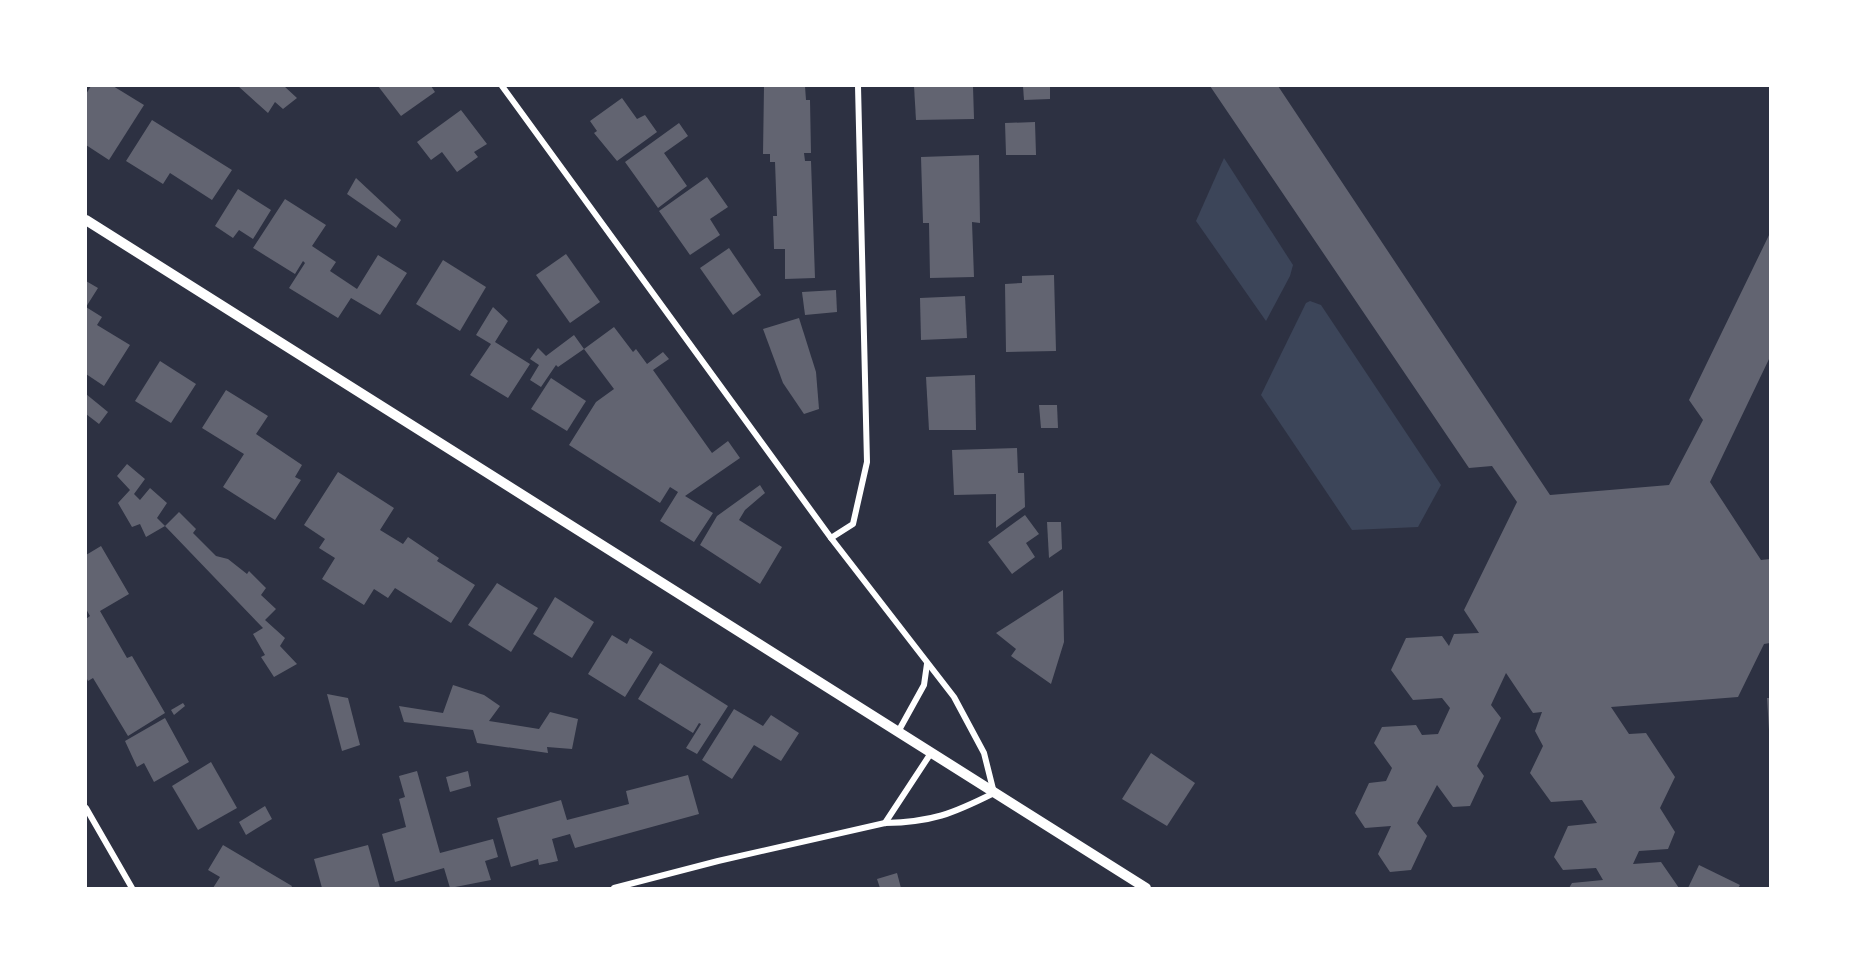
<svg xmlns="http://www.w3.org/2000/svg" width="1856" height="974" font-family="Signika,sans-serif">
  <style>
    .green { fill: #3c4559 }
    .building { fill: #626471 }
    .lines { fill: none; stroke-linecap: round; stroke-linejoin: round }
    .minor { stroke: #fff; stroke-width: 6 }
    .tertiary { stroke: #fff; stroke-width: 10 }
  </style>
  <rect width="100%" height="100%" fill="#2d3142"/>
  <!-- green -->
  <g class="green">
    <path d="M 1224,158 L 1293,265 L 1290,276 L 1266,321 L 1196,221 Z"/>
    <path d="M 1310,301 L 1321,305 L 1441,485 L 1418,527 L 1352,530 L 1261,395 L 1306,303 Z"/>
  </g>
  <!-- building -->
  <g class="building">
    <path d="M 91,86 L 113,86 L 144,105 L 109,160 L 86,145 L 86,94 Z"/>
    <path d="M 238,86 L 284,86 L 297,98 L 283,109 L 275,102 L 268,113 Z"/>
    <path d="M 378,86 L 431,86 L 435,92 L 401,116 Z"/>
    <path d="M 764,86 L 805,86 L 806,100 L 810,100 L 811,153 L 804,153 L 805,161 L 811,161 L 815,278 L 785,279 L 785,249 L 774,249 L 773,216 L 777,216 L 775,162 L 770,162 L 770,154 L 763,154 Z"/>
    <path d="M 914,86 L 973,86 L 974,119 L 916,120 Z"/>
    <path d="M 1023,86 L 1050,86 L 1050,99 L 1024,100 Z"/>
    <path d="M 1210,86 L 1278,86 L 1550,495 L 1669,485 L 1703,420 L 1689,400 L 1770,233 L 1770,357 L 1710,482 L 1761,560 L 1770,559 L 1770,643 L 1764,644 L 1738,697 L 1611,707 L 1629,734 L 1646,733 L 1675,777 L 1660,808 L 1675,832 L 1668,849 L 1639,851 L 1633,864 L 1661,862 L 1679,888 L 1569,888 L 1572,883 L 1603,880 L 1596,868 L 1563,870 L 1554,857 L 1568,826 L 1597,823 L 1582,800 L 1551,802 L 1530,773 L 1543,746 L 1535,731 L 1542,712 L 1533,713 L 1506,673 L 1491,705 L 1501,718 L 1477,766 L 1484,776 L 1470,806 L 1453,807 L 1437,785 L 1417,823 L 1427,836 L 1411,870 L 1390,872 L 1378,854 L 1391,826 L 1365,828 L 1355,813 L 1369,783 L 1386,781 L 1392,768 L 1374,743 L 1382,727 L 1416,725 L 1422,735 L 1438,734 L 1450,708 L 1442,698 L 1413,700 L 1391,670 L 1406,638 L 1442,636 L 1449,646 L 1454,634 L 1479,633 L 1464,610 L 1517,502 L 1492,466 L 1469,468 Z"/>
    <path d="M 622,98 L 637,119 L 645,115 L 657,132 L 617,161 L 594,133 L 597,131 L 590,121 Z"/>
    <path d="M 461,110 L 487,144 L 474,152 L 478,157 L 457,172 L 442,152 L 431,160 L 417,142 Z"/>
    <path d="M 152,120 L 232,170 L 212,200 L 170,173 L 163,184 L 126,161 Z"/>
    <path d="M 1035,122 L 1036,155 L 1006,155 L 1005,123 Z"/>
    <path d="M 679,123 L 688,136 L 664,153 L 687,186 L 658,208 L 625,162 Z"/>
    <path d="M 979,155 L 980,223 L 972,222 L 974,277 L 930,278 L 929,223 L 923,223 L 921,157 Z"/>
    <path d="M 707,177 L 728,207 L 710,219 L 720,235 L 690,255 L 659,211 Z"/>
    <path d="M 356,178 L 401,220 L 396,228 L 347,194 Z"/>
    <path d="M 238,189 L 271,210 L 253,239 L 239,230 L 233,238 L 215,226 Z"/>
    <path d="M 285,199 L 326,225 L 312,246 L 336,262 L 330,271 L 357,289 L 378,255 L 407,273 L 380,315 L 351,298 L 338,318 L 289,288 L 305,263 L 303,261 L 295,274 L 253,248 Z"/>
    <path d="M 729,248 L 761,295 L 733,315 L 700,268 Z"/>
    <path d="M 566,254 L 600,302 L 570,323 L 536,275 Z"/>
    <path d="M 443,260 L 486,287 L 460,331 L 416,304 Z"/>
    <path d="M 1054,275 L 1056,351 L 1006,352 L 1005,284 L 1022,283 L 1022,276 Z"/>
    <path d="M 86,281 L 98,288 L 86,307 L 102,317 L 97,325 L 130,345 L 104,386 L 86,374 Z"/>
    <path d="M 836,290 L 837,312 L 805,315 L 802,292 Z"/>
    <path d="M 965,296 L 967,338 L 921,340 L 920,298 Z"/>
    <path d="M 493,307 L 508,321 L 495,342 L 530,364 L 508,398 L 470,375 L 491,344 L 476,335 Z"/>
    <path d="M 799,318 L 816,372 L 819,409 L 804,414 L 783,383 L 763,329 Z"/>
    <path d="M 614,327 L 633,352 L 636,349 L 647,364 L 663,352 L 669,359 L 653,370 L 712,453 L 728,441 L 740,458 L 685,496 L 713,513 L 694,542 L 660,521 L 678,492 L 670,487 L 660,503 L 569,445 L 596,402 L 614,389 L 584,349 Z"/>
    <path d="M 574,335 L 584,349 L 558,367 L 556,365 L 541,387 L 530,380 L 539,365 L 530,359 L 538,348 L 546,356 Z"/>
    <path d="M 160,361 L 196,384 L 171,423 L 135,401 Z"/>
    <path d="M 975,375 L 976,430 L 929,430 L 926,377 Z"/>
    <path d="M 551,378 L 586,401 L 567,431 L 531,409 Z"/>
    <path d="M 226,390 L 268,416 L 256,434 L 302,465 L 295,477 L 301,480 L 275,520 L 223,487 L 244,454 L 202,428 Z"/>
    <path d="M 86,394 L 108,412 L 99,424 L 86,414 Z"/>
    <path d="M 1039,405 L 1057,405 L 1058,428 L 1041,428 Z"/>
    <path d="M 1017,448 L 1018,473 L 1024,473 L 1025,507 L 996,528 L 996,494 L 954,495 L 952,450 Z"/>
    <path d="M 127,464 L 145,479 L 134,494 L 140,500 L 150,488 L 167,503 L 157,518 L 165,526 L 146,537 L 140,524 L 132,527 L 118,503 L 130,490 L 117,476 Z"/>
    <path d="M 338,472 L 394,508 L 380,530 L 403,544 L 408,537 L 439,558 L 437,561 L 475,585 L 451,623 L 395,588 L 388,598 L 374,589 L 364,605 L 322,579 L 335,558 L 319,548 L 325,539 L 304,525 Z"/>
    <path d="M 760,485 L 765,493 L 745,510 L 739,520 L 782,547 L 760,584 L 700,545 L 717,516 Z"/>
    <path d="M 179,512 L 196,529 L 193,533 L 216,556 L 228,559 L 247,574 L 249,571 L 266,588 L 261,595 L 276,609 L 265,620 L 285,638 L 280,646 L 297,664 L 274,677 L 261,657 L 265,655 L 253,634 L 263,628 L 165,526 Z"/>
    <path d="M 1025,515 L 1039,534 L 1026,543 L 1035,557 L 1012,574 L 988,542 Z"/>
    <path d="M 1047,522 L 1061,522 L 1062,549 L 1049,558 Z"/>
    <path d="M 101,546 L 129,594 L 100,611 L 127,658 L 132,656 L 165,713 L 128,736 L 93,678 L 88,681 L 86,677 L 86,619 L 90,616 L 86,609 L 86,555 Z"/>
    <path d="M 497,583 L 538,608 L 511,652 L 468,625 Z"/>
    <path d="M 1063,590 L 1064,642 L 1051,684 L 1011,656 L 1016,649 L 996,633 Z"/>
    <path d="M 555,597 L 594,622 L 572,658 L 533,634 Z"/>
    <path d="M 612,635 L 627,644 L 630,638 L 653,652 L 625,697 L 588,674 Z"/>
    <path d="M 660,663 L 728,706 L 697,754 L 686,748 L 701,724 L 699,723 L 693,733 L 638,699 Z"/>
    <path d="M 453,685 L 484,695 L 500,706 L 489,721 L 539,729 L 550,712 L 578,719 L 572,749 L 547,747 L 548,753 L 477,743 L 473,730 L 404,722 L 399,706 L 443,713 Z"/>
    <path d="M 327,694 L 348,698 L 360,745 L 342,751 Z"/>
    <path d="M 1767,698 L 1770,698 L 1770,730 L 1769,730 Z"/>
    <path d="M 183,703 L 185,706 L 174,715 L 171,710 Z"/>
    <path d="M 734,709 L 763,726 L 771,715 L 799,733 L 781,761 L 754,745 L 732,779 L 702,760 Z"/>
    <path d="M 165,718 L 189,762 L 154,782 L 144,763 L 137,767 L 125,741 Z"/>
    <path d="M 1151,753 L 1195,783 L 1167,826 L 1122,799 Z"/>
    <path d="M 211,762 L 237,808 L 198,830 L 172,786 Z"/>
    <path d="M 417,771 L 440,853 L 493,839 L 498,857 L 485,861 L 491,880 L 450,888 L 444,868 L 395,882 L 382,834 L 406,827 L 399,799 L 405,797 L 399,776 Z"/>
    <path d="M 468,771 L 471,786 L 450,792 L 446,777 Z"/>
    <path d="M 688,775 L 699,814 L 575,848 L 570,834 L 552,839 L 558,861 L 539,865 L 538,859 L 511,867 L 497,818 L 561,800 L 567,820 L 629,804 L 626,791 Z"/>
    <path d="M 265,806 L 272,819 L 246,835 L 239,822 Z"/>
    <path d="M 223,845 L 292,886 L 291,888 L 213,888 L 220,877 L 208,870 Z"/>
    <path d="M 368,845 L 380,888 L 322,888 L 314,859 Z"/>
    <path d="M 1699,865 L 1740,885 L 1738,888 L 1688,888 Z"/>
    <path d="M 897,873 L 901,888 L 880,888 L 877,879 Z"/>
  </g>
  <g class="lines">
    <!-- minor -->
    <g class="minor">
      <path d="M 502,86 L 831,538 L 954,697 L 984,753 L 994,793 C 952,814 932,822 885,823 L 718,861 L 614,888"/>
      <path d="M 831,538 L 853,524 L 867,462 L 858,86"/>
      <path d="M 898,732 L 924,685 L 927,664"/>
      <path d="M 86,808 L 132,888"/>
      <path d="M 885,823 L 931,753"/>
    </g>
    <!-- tertiary -->
    <path class="tertiary" d="M 86,220 L 1146,888"/>
  </g>
  <!-- border -->
  <rect width="1856" height="974" fill="none" stroke="#ffffff" stroke-width="174"/>
</svg>
